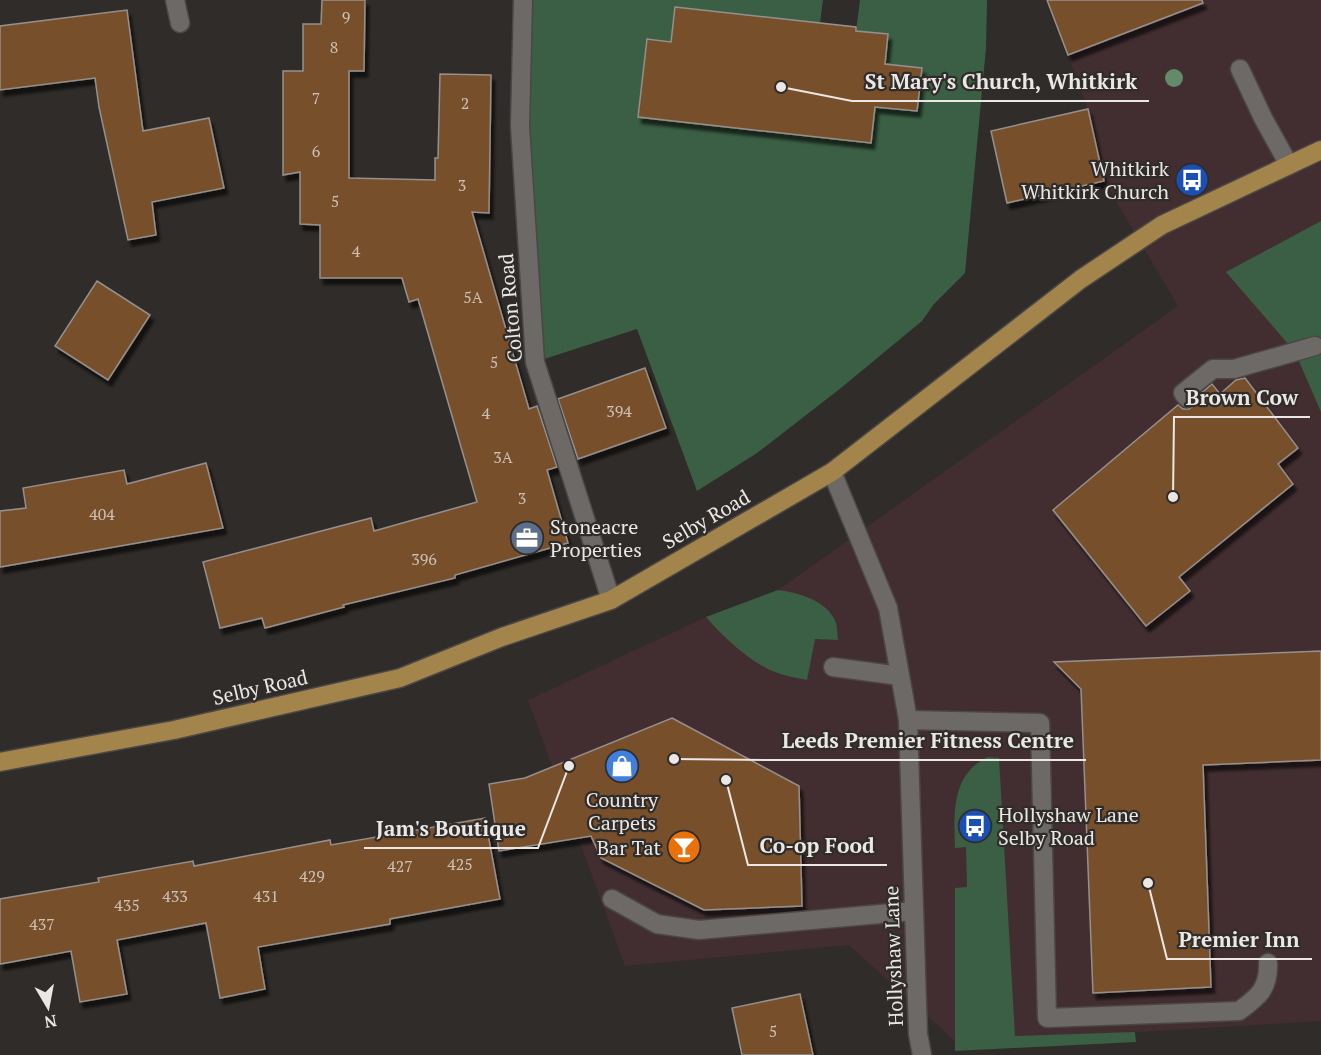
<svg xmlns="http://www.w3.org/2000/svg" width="1321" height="1055" font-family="'PT Serif',serif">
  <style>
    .commercial { fill: #422e31 }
    .green { fill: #3a5f44 }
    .building { fill: #775029; stroke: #95908d; stroke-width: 1.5; filter: url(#shadow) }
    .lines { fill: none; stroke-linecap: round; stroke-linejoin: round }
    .minor-casing { stroke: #4a4745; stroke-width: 21 }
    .major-casing { stroke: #4a4745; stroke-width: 21 }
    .minor { stroke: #6d6966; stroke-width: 18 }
    .major { stroke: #a3844a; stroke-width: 18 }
    .tree { fill: #638a6a }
    .labels { text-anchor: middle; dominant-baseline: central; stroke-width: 4.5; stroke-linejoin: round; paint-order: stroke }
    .number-label { font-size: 16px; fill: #cdc1b6 }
    .poi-label { font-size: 20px; fill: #eae7e5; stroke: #2f2c29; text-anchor: end }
    .street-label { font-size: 20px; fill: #eae7e5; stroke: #2f2c29 }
    .leader { fill: none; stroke: #eae7e5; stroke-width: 2 }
    .callout-dot { fill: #eae7e5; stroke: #2f2c29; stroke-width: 2 }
    .callout-label { font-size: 21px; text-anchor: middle; font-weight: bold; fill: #eae7e5; stroke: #2f2c29; stroke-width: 4.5; stroke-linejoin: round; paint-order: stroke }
  </style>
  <defs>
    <filter id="shadow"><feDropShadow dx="3.5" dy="6" stdDeviation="1.5" flood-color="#0009"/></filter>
  </defs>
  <rect width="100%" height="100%" fill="#2f2c29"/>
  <!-- commercial -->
  <path class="commercial" d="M 1047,0 L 1321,0 L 1321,1021 L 957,1043 L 849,945 L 625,966 L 528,700 L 706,617 L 778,590 L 1178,306 L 1104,181 L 1088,109 Z"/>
  <!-- green -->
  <g class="green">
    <path d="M 523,0 L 823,0 L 820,23 L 675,8 L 671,42 L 647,39 L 638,117 L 870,143 L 875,107 L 917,111 L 922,68 L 885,64 L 888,34 L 856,31 L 860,0 L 987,0 L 986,48 L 965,273 L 934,304 L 922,321 L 841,388 L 757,453 L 697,491 L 637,329 L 535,362 Z"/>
    <path d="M 1321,221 L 1321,412 L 1295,352 L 1226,272 Z"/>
    <path d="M 778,590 C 796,592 824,600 833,617 C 838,624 837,633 838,640 L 815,639 L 807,680 C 797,678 785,676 775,672 C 751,663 722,636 706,617 Z"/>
    <path d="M 988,757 L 999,758 L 1015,1036 L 1135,1032 L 1136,1042 L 955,1051 L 955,888 L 967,887 L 966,847 L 955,848 C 954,814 951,774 988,757 Z"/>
  </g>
  <!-- building -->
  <g class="building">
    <path d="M 322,0 L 365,0 L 364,71 L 349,71 L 349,178 L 435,180 L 435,158 L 438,158 L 440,74 L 491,75 L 489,213 L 472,212 L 529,409 L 537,406 L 557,467 L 547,470 L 568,543 L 455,575 L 455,578 L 343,605 L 344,607 L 265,628 L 262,618 L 220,628 L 203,562 L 371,518 L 374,531 L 477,502 L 418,299 L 409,302 L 402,278 L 320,278 L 320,225 L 300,224 L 300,172 L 283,175 L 283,71 L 303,71 L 303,24 L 321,24 Z"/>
    <path d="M 1047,0 L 1202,0 L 1203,3 L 1068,55 Z"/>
    <path d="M 675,7 L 856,27 L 856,31 L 888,34 L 885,64 L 922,68 L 917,111 L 875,107 L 871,143 L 638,117 L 647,39 L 671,42 Z"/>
    <path d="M 127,10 L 143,131 L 209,118 L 224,188 L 152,202 L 156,235 L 128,240 L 99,107 L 95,78 L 0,90 L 0,26 Z"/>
    <path d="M 1088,109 L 1104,181 L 1007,203 L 991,131 Z"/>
    <path d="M 97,281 L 150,315 L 108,380 L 55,346 Z"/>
    <path d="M 645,368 L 666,428 L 578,459 L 558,399 Z"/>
    <path d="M 1245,378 L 1298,448 L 1278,464 L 1293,484 L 1179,577 L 1190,591 L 1146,626 L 1053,510 L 1178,405 L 1183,409 L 1189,409 L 1197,403 L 1198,396 L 1212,384 L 1220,394 L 1236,380 Z"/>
    <path d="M 206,463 L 223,528 L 0,567 L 0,511 L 26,508 L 23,488 L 124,470 L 127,484 Z"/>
    <path d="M 1321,651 L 1321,760 L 1203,765 L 1211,987 L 1093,993 L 1081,689 L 1054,662 Z"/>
    <path d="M 672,718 L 799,786 L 802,906 L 704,910 L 601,858 L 591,836 L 499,851 L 489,784 L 525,778 Z"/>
    <path d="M 485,818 L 500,899 L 390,919 L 390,924 L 258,947 L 265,989 L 220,998 L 206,923 L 117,940 L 127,994 L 80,1002 L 71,951 L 0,964 L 0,899 L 99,882 L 98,878 L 193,861 L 194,866 L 330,840 L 331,845 Z"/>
    <path d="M 800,994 L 813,1055 L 742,1055 L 732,1008 Z"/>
  </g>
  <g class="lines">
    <!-- minor casing -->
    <g class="minor-casing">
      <g id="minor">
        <path d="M 175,0 L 180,23"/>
        <path d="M 523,0 L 520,126 L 535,362 L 611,600"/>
        <path d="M 1240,69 L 1263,118 L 1289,165"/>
        <path d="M 1187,398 L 1183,393 L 1213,369 L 1234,369 L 1315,346"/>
        <path d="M 832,472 L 888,608 L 908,720 L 918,1034 L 922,1055"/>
        <path d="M 833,667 L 900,676"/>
        <path d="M 908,720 L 1040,723 L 1047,1018 L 1239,1011 C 1258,997 1269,989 1268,963"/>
        <path d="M 612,899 L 657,924 L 699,930 L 914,911"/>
      </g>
    </g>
    <!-- major casing -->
    <g class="major-casing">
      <path id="major" d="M 0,762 L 174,730 L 400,678 L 502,637 L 611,600 L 832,472 L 1081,279 L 1162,225 L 1321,150"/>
    </g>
    <!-- minor -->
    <use href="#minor" class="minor"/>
    <!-- major -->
    <use href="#major" class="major"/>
  </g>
  <!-- trees -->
  <circle class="tree" cx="1174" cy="78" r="9"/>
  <!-- icons -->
  <defs>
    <g id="bus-disc" transform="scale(1.725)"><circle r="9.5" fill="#1a4fb4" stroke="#2f2c29"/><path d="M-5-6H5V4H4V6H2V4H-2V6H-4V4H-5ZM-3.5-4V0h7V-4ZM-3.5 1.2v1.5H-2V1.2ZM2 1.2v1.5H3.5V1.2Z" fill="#fff"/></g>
    <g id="office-disc" transform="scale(1.725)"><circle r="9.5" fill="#5c6f8a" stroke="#2f2c29"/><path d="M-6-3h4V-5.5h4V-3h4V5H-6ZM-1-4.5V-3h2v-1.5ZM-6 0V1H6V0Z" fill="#fff"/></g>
    <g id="shop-disc" transform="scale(1.725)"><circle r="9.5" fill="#3f7fe0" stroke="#2f2c29"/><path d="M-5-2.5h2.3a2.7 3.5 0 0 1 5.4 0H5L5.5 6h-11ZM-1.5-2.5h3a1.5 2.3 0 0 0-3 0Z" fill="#fff"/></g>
    <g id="bar-disc" transform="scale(1.725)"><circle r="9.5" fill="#e8710a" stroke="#2f2c29"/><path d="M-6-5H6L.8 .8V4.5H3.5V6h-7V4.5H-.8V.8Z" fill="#fff"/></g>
  </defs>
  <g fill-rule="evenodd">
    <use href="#bus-disc" x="1192" y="180"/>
    <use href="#office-disc" x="527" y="538"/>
    <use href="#shop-disc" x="622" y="766"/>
    <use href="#bus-disc" x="975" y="826"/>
    <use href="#bar-disc" x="684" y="847"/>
  </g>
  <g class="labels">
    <!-- number labels -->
    <g class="number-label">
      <text x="346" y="17">9</text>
      <text x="334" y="47">8</text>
      <text x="316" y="98">7</text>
      <text x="465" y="103">2</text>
      <text x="316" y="151">6</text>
      <text x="462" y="185">3</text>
      <text x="335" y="201">5</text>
      <text x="356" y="251">4</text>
      <text x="473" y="297">5A</text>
      <text x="494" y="362">5</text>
      <text x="619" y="411">394</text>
      <text x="486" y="413">4</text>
      <text x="503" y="457">3A</text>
      <text x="522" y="498">3</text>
      <text x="102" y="514">404</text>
      <text x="424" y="559">396</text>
      <text x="460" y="864">425</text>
      <text x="400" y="866">427</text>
      <text x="312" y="876">429</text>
      <text x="175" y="896">433</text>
      <text x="266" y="896">431</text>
      <text x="127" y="905">435</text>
      <text x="42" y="924">437</text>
      <text x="773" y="1031">5</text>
    </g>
    <!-- poi labels -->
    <g class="poi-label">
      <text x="1169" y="168">Whitkirk<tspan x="1169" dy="23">Whitkirk Church</tspan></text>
      <text x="550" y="526" text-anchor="start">Stoneacre<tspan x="550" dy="23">Properties</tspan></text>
      <text x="622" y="799" text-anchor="middle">Country<tspan x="622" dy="23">Carpets</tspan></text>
      <text x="998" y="814" text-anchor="start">Hollyshaw Lane<tspan x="998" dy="23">Selby Road</tspan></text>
      <text x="661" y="847">Bar Tat</text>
    </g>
    <!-- street labels -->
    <g class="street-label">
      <text transform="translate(510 308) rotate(-95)">Colton Road</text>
      <text transform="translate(706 519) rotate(-30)">Selby Road</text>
      <text transform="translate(260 687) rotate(-13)">Selby Road</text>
      <text transform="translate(893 956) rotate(-92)">Hollyshaw Lane</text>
    </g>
  </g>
  <!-- callouts -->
  <path class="leader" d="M781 87L852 101H1149M1173 497L1174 417H1310M674 759L770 760H1086M569 766L538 848H364M726 780L748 865H887M1148 883L1167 959H1312"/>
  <g class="callout-dot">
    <circle cx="781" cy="87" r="6"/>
    <circle cx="1173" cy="497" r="6"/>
    <circle cx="674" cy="759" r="6"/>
    <circle cx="569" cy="766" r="6"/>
    <circle cx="726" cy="780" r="6"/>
    <circle cx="1148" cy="883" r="6"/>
  </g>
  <g class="callout-label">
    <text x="1001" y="89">St Mary's Church, Whitkirk</text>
    <text x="1242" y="405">Brown Cow</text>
    <text x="928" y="748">Leeds Premier Fitness Centre</text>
    <text x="451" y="836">Jam's Boutique</text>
    <text x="817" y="853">Co-op Food</text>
    <text x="1239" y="947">Premier Inn</text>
  </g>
  <!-- north arrow -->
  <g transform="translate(48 1007) rotate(170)" stroke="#2f2c29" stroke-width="4.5" paint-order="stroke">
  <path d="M0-4.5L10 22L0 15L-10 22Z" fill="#eae7e5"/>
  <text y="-9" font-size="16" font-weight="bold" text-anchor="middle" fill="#eae7e5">N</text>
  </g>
</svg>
